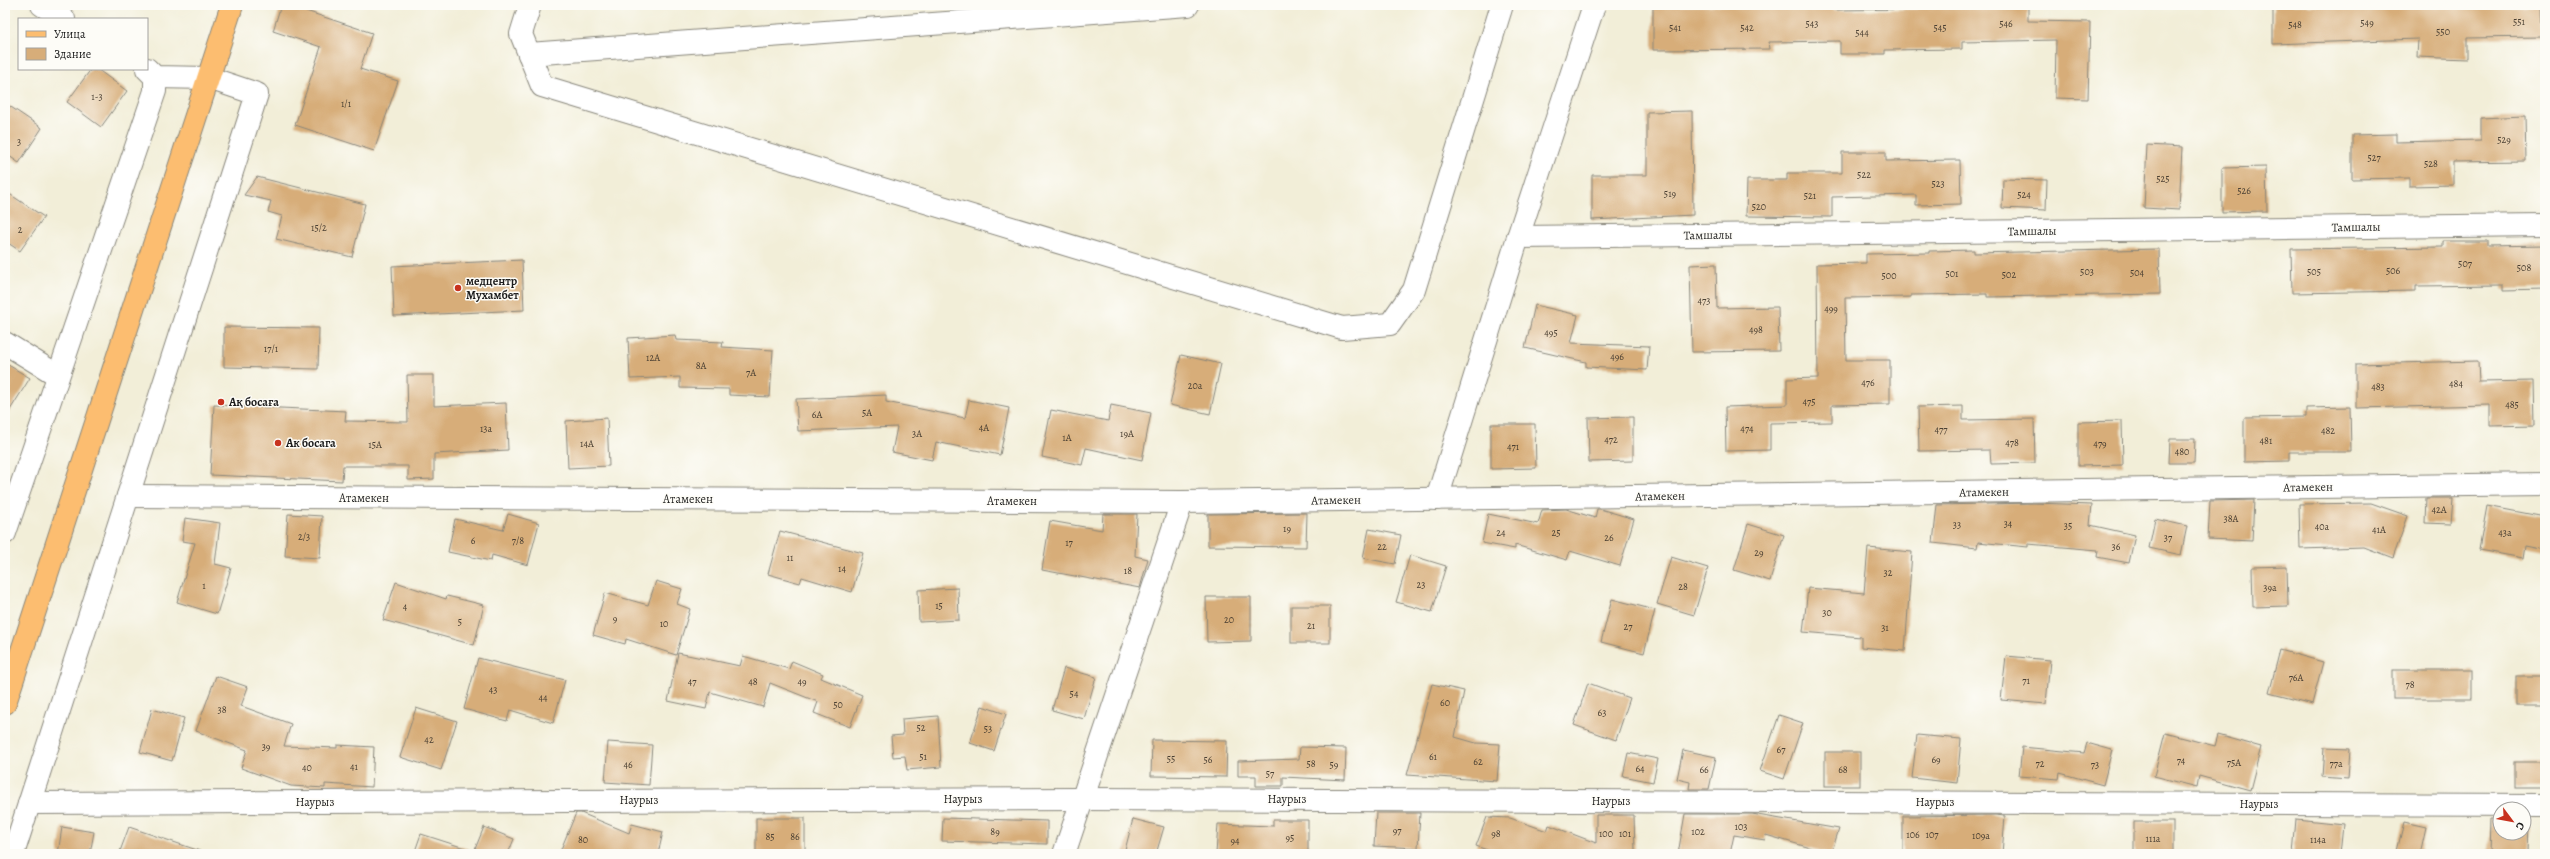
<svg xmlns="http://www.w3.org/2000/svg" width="2550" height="859" font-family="Alegreya,serif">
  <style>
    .building { fill: #d7ad79 }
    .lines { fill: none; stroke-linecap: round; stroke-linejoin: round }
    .minor-casing { stroke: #87857a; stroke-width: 24 }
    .major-casing { stroke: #87857a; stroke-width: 24 }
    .minor { stroke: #fff; stroke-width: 22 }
    .major { stroke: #fcbd6f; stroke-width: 22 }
    .poi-dot { fill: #c8321e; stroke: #fdfcf7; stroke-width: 1.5 }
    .labels { text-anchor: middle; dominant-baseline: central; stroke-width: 3; stroke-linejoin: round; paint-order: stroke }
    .number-label { font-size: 10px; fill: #4b4033 }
    .street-label { font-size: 12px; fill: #1c1c1c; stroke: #fdfcf7 }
    .poi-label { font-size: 12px; font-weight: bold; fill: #1c1c1c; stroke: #fdfcf7; text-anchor: start }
  </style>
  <rect width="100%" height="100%" fill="#fdfcf7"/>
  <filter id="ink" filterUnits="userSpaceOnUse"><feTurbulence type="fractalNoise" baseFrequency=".025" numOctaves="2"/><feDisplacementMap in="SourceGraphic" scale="8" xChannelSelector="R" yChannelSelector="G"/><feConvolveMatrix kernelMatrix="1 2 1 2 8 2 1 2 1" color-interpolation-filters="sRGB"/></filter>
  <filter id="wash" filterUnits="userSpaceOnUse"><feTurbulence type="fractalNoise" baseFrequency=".012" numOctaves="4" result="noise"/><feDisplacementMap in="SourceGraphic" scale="16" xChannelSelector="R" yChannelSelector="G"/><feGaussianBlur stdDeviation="0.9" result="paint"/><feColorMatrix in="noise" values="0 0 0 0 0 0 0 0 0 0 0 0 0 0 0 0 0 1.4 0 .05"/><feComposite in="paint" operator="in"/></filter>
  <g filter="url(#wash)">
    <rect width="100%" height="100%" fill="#f2eed8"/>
    <g id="blocks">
      <!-- building -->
      <g class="building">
        <path d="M 281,5 L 288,5 L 372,33 L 360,69 L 398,81 L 374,151 L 295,125 L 321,47 L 273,31 Z"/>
        <path d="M 1834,5 L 1834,10 L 1917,9 L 1917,5 L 2028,5 L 2028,21 L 2090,22 L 2088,99 L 2055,98 L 2056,40 L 1962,42 L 1962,49 L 1885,50 L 1885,54 L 1840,54 L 1840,41 L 1769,42 L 1770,49 L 1653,50 L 1653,6 Z"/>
        <path d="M 2273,5 L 2541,5 L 2542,37 L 2467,38 L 2467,59 L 2417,57 L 2418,39 L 2273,44 Z"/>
        <path d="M 91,69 L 97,69 L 127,91 L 101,127 L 67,102 Z"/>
        <path d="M 5,103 L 42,128 L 19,163 L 5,153 Z"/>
        <path d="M 1692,111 L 1693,215 L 1592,220 L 1592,175 L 1647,175 L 1647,112 Z"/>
        <path d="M 2525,116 L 2526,161 L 2453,162 L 2453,185 L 2409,186 L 2409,178 L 2352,179 L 2352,135 L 2396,134 L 2396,142 L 2481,140 L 2481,118 Z"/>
        <path d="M 2147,145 L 2182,147 L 2179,210 L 2144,208 Z"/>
        <path d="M 1842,152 L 1886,152 L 1886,161 L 1960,160 L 1961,204 L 1916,205 L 1916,195 L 1832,197 L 1832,217 L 1746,216 L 1747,180 L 1787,180 L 1787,173 L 1842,173 Z"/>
        <path d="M 2266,167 L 2267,211 L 2222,212 L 2222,168 Z"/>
        <path d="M 257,177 L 365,204 L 352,257 L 276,239 L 282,216 L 268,212 L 271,201 L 244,195 Z"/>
        <path d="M 2003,179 L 2047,180 L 2046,210 L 2002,208 Z"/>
        <path d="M 5,191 L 44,217 L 20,251 L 5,241 Z"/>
        <path d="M 2443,241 L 2487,241 L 2487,246 L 2545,245 L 2545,289 L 2503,290 L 2503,285 L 2416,286 L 2416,291 L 2292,293 L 2291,249 L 2443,247 Z"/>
        <path d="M 2159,249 L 2160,294 L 1987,297 L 1987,294 L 1911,295 L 1911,297 L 1845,298 L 1846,360 L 1890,360 L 1890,404 L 1832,405 L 1832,422 L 1770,423 L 1770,450 L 1726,451 L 1725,407 L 1787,405 L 1787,379 L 1818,378 L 1817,264 L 1866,263 L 1866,254 L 1929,253 L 1929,251 L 1974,250 L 1974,253 Z"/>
        <path d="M 522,260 L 524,310 L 394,316 L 392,266 Z"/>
        <path d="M 1716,264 L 1717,308 L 1778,307 L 1779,351 L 1692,352 L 1690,265 Z"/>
        <path d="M 1535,305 L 1578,315 L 1571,343 L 1649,346 L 1647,370 L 1586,367 L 1586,362 L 1525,348 Z"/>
        <path d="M 224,327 L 319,328 L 318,369 L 224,367 Z"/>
        <path d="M 675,335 L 676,340 L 723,342 L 722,347 L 773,350 L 770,397 L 729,395 L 729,389 L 680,388 L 680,377 L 630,379 L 628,338 Z"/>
        <path d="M 1181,355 L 1221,364 L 1210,414 L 1170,405 Z"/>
        <path d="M 2478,361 L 2479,382 L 2534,381 L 2535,425 L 2490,426 L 2490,405 L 2356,408 L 2356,364 Z"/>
        <path d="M 5,363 L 30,378 L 5,418 Z"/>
        <path d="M 407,375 L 434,375 L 434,406 L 506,403 L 508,450 L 434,454 L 434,479 L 408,480 L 408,466 L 343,466 L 342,481 L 210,475 L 214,405 L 346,411 L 345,421 L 408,422 Z"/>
        <path d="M 886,395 L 886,402 L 965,418 L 969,400 L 1009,408 L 1000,455 L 936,442 L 932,460 L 892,452 L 897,427 L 798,431 L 796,399 Z"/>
        <path d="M 1111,405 L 1151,413 L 1142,460 L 1086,448 L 1082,465 L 1042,457 L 1051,410 L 1108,421 Z"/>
        <path d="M 1963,406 L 1963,420 L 2034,419 L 2035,463 L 1991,464 L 1990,450 L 1919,451 L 1918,407 Z"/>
        <path d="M 2350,407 L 2351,452 L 2289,452 L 2289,461 L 2244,462 L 2244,418 L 2306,417 L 2306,408 Z"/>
        <path d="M 1633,417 L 1633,461 L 1589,462 L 1588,418 Z"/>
        <path d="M 607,418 L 609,466 L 568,468 L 566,421 Z"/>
        <path d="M 2122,421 L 2123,465 L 2078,466 L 2078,422 Z"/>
        <path d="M 1491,424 L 1535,424 L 1536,468 L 1491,469 Z"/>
        <path d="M 2170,439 L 2195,439 L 2194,463 L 2169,463 Z"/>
        <path d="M 2426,498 L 2453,498 L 2451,524 L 2425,523 Z"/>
        <path d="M 2254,500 L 2252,541 L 2208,539 L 2210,501 Z"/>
        <path d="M 2034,503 L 2092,505 L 2090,525 L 2135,535 L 2129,563 L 2097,557 L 2098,550 L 2028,544 L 2028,547 L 1978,542 L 1977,548 L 1933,543 L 1937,505 Z"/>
        <path d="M 2371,503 L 2408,516 L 2393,558 L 2364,547 L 2300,549 L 2299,504 Z"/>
        <path d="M 2487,506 L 2545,517 L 2545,549 L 2525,545 L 2523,558 L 2479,550 Z"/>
        <path d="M 1566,509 L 1595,518 L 1597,509 L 1600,509 L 1634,519 L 1620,566 L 1570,551 L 1567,560 L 1515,545 L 1515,549 L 1482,543 L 1488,514 L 1538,524 L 1542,510 Z"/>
        <path d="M 1307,513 L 1306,547 L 1208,546 L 1208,514 Z"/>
        <path d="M 288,514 L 322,516 L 320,558 L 285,556 Z"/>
        <path d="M 508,514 L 539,523 L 528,565 L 492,555 L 491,561 L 448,552 L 455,519 L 503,530 Z"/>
        <path d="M 1103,514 L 1137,514 L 1135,556 L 1148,559 L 1140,588 L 1042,570 L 1050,521 L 1102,530 Z"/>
        <path d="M 185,518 L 220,523 L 215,564 L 231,568 L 217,614 L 177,602 L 195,543 L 182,541 Z"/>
        <path d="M 2155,519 L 2187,526 L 2181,555 L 2149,548 Z"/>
        <path d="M 1748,524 L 1784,535 L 1770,581 L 1734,570 Z"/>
        <path d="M 1369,529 L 1401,535 L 1395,564 L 1363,558 Z"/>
        <path d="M 780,531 L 863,553 L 852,592 L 802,577 L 800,583 L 768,574 Z"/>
        <path d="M 1868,548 L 1912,552 L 1905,651 L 1861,647 L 1861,637 L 1803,632 L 1808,588 L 1864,593 Z"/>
        <path d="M 1410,555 L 1446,566 L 1432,612 L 1396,602 Z"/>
        <path d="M 1671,557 L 1708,568 L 1694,615 L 1657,604 Z"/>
        <path d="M 2287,566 L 2288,606 L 2253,607 L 2252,567 Z"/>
        <path d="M 656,581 L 682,589 L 677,604 L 690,609 L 676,655 L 626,639 L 625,644 L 593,635 L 605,593 L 648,605 Z"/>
        <path d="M 396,582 L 446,599 L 447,596 L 484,605 L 474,645 L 383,620 Z"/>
        <path d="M 958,588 L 959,620 L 919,622 L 918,590 Z"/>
        <path d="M 1206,597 L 1251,597 L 1251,641 L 1207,642 Z"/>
        <path d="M 1612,599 L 1655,610 L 1644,653 L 1601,642 Z"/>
        <rect x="1291" y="606" width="39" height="37"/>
        <path d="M 2280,650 L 2323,662 L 2312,704 L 2269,693 Z"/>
        <path d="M 678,653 L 740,666 L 743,656 L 789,669 L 792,661 L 823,674 L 821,678 L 862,695 L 850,727 L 814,713 L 818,702 L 770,683 L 763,707 L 710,692 L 706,709 L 668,701 Z"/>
        <path d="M 2006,656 L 2050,660 L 2046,704 L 2001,700 Z"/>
        <path d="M 478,658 L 565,680 L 553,723 L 510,710 L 507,721 L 464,709 Z"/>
        <path d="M 1064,668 L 1096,677 L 1084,719 L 1052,710 Z"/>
        <rect x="2393" y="670" width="79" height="29"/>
        <path d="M 216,676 L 248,687 L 241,706 L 291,724 L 284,746 L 337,748 L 337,745 L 374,747 L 372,787 L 325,784 L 325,788 L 291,786 L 241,768 L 247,750 L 196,731 Z"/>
        <rect x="2516" y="676" width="29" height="30"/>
        <path d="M 1588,683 L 1630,698 L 1616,740 L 1574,725 Z"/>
        <path d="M 1432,684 L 1464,691 L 1455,737 L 1476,743 L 1500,744 L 1497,781 L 1407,775 Z"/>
        <path d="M 982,706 L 1006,714 L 994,751 L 970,743 Z"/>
        <path d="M 416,708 L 457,721 L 441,770 L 400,757 Z"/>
        <path d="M 152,709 L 184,718 L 172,761 L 140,752 Z"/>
        <path d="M 1779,715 L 1803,723 L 1784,779 L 1760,771 Z"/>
        <path d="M 938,716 L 941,767 L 907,770 L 905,756 L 893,757 L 891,736 L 903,735 L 902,719 Z"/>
        <path d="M 2165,733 L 2215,746 L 2218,735 L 2261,747 L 2250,790 L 2199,776 L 2197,787 L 2154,776 Z"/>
        <path d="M 1917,735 L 1961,739 L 1957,783 L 1912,778 Z"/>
        <path d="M 1152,740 L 1227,741 L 1226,777 L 1151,776 Z"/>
        <path d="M 608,742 L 652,745 L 649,785 L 605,782 Z"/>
        <path d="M 2087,743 L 2112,750 L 2103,785 L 2060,773 L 2059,779 L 2019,776 L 2022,747 L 2084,753 Z"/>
        <path d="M 1300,747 L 1346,748 L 1345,780 L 1283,777 L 1283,786 L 1256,786 L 1256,776 L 1238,776 L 1238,761 L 1299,759 Z"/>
        <path d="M 2324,748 L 2350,749 L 2348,779 L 2322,777 Z"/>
        <path d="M 1683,750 L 1716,757 L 1709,789 L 1689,789 L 1690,782 L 1677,779 Z"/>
        <rect x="1825" y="752" width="35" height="34"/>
        <path d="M 1628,753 L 1658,759 L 1653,782 L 1623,776 Z"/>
        <rect x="2515" y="762" width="30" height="25"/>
        <path d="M 576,813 L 581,813 L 629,833 L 632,824 L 663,832 L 658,854 L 559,854 Z"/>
        <path d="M 1376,813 L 1420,813 L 1418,848 L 1374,846 Z"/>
        <path d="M 1685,814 L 1752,814 L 1839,829 L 1831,854 L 1766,835 L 1765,840 L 1734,835 L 1730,854 L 1678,854 Z"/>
        <path d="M 1596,815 L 1634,815 L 1635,851 L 1498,854 L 1476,846 L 1487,817 L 1510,818 L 1547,831 L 1549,825 L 1596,843 Z"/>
        <path d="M 1995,815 L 2005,816 L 2002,854 L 1903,853 L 1903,816 Z"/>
        <rect x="756" y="818" width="49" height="36"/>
        <path d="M 943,818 L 1047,821 L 1047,844 L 942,841 Z"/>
        <path d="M 1133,819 L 1164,827 L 1156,854 L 1124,854 Z"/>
        <path d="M 2296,819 L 2343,824 L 2340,854 L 2293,854 Z"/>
        <path d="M 2490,819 L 2500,819 L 2500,833 L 2524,833 L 2524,819 L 2529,819 L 2528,854 L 2489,854 Z"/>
        <path d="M 1273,820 L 1308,820 L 1308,854 L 1216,854 L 1218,824 L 1273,826 Z"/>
        <rect x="2134" y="822" width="39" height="32"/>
        <path d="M 2404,822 L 2426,827 L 2420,854 L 2397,851 Z"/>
        <path d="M 62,827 L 94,832 L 90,854 L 58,854 Z"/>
        <path d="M 129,827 L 200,851 L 199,854 L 119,854 Z"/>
        <path d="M 484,827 L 514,839 L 508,854 L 473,854 Z"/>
        <path d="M 421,834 L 471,850 L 471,854 L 414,854 Z"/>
      </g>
    </g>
  </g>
  <g filter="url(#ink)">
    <use href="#blocks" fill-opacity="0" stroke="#87857a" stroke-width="1"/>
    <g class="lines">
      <!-- minor casing -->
      <g class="minor-casing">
        <g id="minor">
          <path d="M 42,5 L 64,19"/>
          <path d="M 530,5 L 521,34 L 542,86 L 1342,328 L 1390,324 L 1414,290 L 1502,5"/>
          <path d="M 529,54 L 1188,5"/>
          <path d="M 1518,237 L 2545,225"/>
          <path d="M 5,343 L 57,375"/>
          <path d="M 128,496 L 1182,502 L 2545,484"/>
          <path d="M 1437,499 L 1518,237 L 1594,5"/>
          <path d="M 5,533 L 155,91 L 155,77"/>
          <path d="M 29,803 L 1082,799 L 2545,805"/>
          <path d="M 13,854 L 257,94 L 209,78 L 155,77 L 147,69"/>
          <path d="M 1064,854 L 1182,502"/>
        </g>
      </g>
      <!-- major casing -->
      <g class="major-casing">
        <path id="major" d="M 5,703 L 232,5"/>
      </g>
      <!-- minor -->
      <use href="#minor" class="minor"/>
      <!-- major -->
      <use href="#major" class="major"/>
    </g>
  </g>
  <!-- markers -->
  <g class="poi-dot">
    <circle cx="458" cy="288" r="4"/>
    <circle cx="221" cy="402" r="4"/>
    <circle cx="278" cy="443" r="4"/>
  </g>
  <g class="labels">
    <!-- number labels -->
    <g class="number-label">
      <text x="2519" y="21">551</text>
      <text x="2367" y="22">549</text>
      <text x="1812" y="23">543</text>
      <text x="2006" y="23">546</text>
      <text x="2295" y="24">548</text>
      <text x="1675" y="27">541</text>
      <text x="1747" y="27">542</text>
      <text x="1940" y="27">545</text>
      <text x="2443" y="31">550</text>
      <text x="1862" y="32">544</text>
      <text x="97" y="96">1-3</text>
      <text x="346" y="103">1/1</text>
      <text x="2504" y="139">529</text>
      <text x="19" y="141">3</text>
      <text x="2374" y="157">527</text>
      <text x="2431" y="163">528</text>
      <text x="1864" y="174">522</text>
      <text x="2163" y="178">525</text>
      <text x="1938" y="183">523</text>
      <text x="2244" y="190">526</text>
      <text x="1670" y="193">519</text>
      <text x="2024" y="194">524</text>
      <text x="1810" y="195">521</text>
      <text x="1759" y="206">520</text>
      <text x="319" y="227">15/2</text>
      <text x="20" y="229">2</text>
      <text x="2465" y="263">507</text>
      <text x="2524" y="267">508</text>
      <text x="2393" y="270">506</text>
      <text x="2087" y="271">503</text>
      <text x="2314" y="271">505</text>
      <text x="2137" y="272">504</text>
      <text x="1952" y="273">501</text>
      <text x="2009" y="274">502</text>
      <text x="1889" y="275">500</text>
      <text x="1704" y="300">473</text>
      <text x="1831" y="308">499</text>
      <text x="1756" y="329">498</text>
      <text x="1551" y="332">495</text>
      <text x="271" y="348">17/1</text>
      <text x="1617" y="356">496</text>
      <text x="653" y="357">12А</text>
      <text x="701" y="365">8А</text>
      <text x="751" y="372">7А</text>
      <text x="1868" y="382">476</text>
      <text x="2456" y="383">484</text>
      <text x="1195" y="385">20а</text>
      <text x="2378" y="386">483</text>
      <text x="1809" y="401">475</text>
      <text x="2512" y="404">485</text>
      <text x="867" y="412">5А</text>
      <text x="817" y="414">6А</text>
      <text x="984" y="427">4А</text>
      <text x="486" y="428">13а</text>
      <text x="1747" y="428">474</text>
      <text x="1941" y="429">477</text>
      <text x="2328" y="430">482</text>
      <text x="917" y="433">3А</text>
      <text x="1127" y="433">19А</text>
      <text x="1067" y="437">1А</text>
      <text x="1611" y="439">472</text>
      <text x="2266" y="440">481</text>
      <text x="2012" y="442">478</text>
      <text x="587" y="443">14А</text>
      <text x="2100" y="443">479</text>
      <text x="375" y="444">15А</text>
      <text x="1513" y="446">471</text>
      <text x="2182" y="451">480</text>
      <text x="2439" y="509">42А</text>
      <text x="2231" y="518">38А</text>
      <text x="2008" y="523">34</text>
      <text x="1957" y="524">33</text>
      <text x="2068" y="525">35</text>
      <text x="2322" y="526">40а</text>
      <text x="1287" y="528">19</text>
      <text x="2379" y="529">41А</text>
      <text x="1501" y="532">24</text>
      <text x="1556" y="532">25</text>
      <text x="2505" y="532">43а</text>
      <text x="304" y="536">2/3</text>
      <text x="1609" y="537">26</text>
      <text x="2168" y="537">37</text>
      <text x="473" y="540">6</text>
      <text x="518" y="540">7/8</text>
      <text x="1069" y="542">17</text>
      <text x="1382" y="546">22</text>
      <text x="2116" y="546">36</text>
      <text x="1759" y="552">29</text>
      <text x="790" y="557">11</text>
      <text x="842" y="568">14</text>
      <text x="1128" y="570">18</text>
      <text x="1888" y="572">32</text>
      <text x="1421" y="584">23</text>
      <text x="204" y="585">1</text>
      <text x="1683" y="586">28</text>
      <text x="2270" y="587">39а</text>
      <text x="939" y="605">15</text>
      <text x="405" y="606">4</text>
      <text x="1827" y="612">30</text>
      <text x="615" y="618">9</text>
      <text x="1229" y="619">20</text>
      <text x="460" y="621">5</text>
      <text x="664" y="623">10</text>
      <text x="1311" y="625">21</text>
      <text x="1628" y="626">27</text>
      <text x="1885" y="627">31</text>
      <text x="2296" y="677">76А</text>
      <text x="2026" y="680">71</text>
      <text x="692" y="681">47</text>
      <text x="753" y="681">48</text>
      <text x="802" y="681">49</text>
      <text x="2410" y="684">78</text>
      <text x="493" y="689">43</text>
      <text x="1074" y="693">54</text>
      <text x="543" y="697">44</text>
      <text x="1445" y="702">60</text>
      <text x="838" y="704">50</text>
      <text x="222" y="709">38</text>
      <text x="1602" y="712">63</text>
      <text x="921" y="727">52</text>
      <text x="988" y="728">53</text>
      <text x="429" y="739">42</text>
      <text x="266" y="746">39</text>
      <text x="1781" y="749">67</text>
      <text x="923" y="756">51</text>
      <text x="1433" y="756">61</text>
      <text x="1171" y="758">55</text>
      <text x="1208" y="759">56</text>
      <text x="1936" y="759">69</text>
      <text x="2181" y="760">74</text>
      <text x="1478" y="761">62</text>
      <text x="2234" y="762">75А</text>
      <text x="1311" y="763">58</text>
      <text x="2040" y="763">72</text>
      <text x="2336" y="763">77а</text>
      <text x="628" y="764">46</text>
      <text x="1334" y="764">59</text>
      <text x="2095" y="764">73</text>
      <text x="354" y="766">41</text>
      <text x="307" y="767">40</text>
      <text x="1640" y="768">64</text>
      <text x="1704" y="769">66</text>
      <text x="1843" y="769">68</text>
      <text x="1270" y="773">57</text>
      <text x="1741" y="826">103</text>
      <text x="1397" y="830">97</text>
      <text x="995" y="831">89</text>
      <text x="1698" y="831">102</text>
      <text x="1496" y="833">98</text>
      <text x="1606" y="833">100</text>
      <text x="1625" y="833">101</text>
      <text x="1913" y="834">106</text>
      <text x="1932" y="834">107</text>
      <text x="1981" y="835">109а</text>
      <text x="770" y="836">85</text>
      <text x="795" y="836">86</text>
      <text x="1290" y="837">95</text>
      <text x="2153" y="838">111а</text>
      <text x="583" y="839">80</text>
      <text x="2318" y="839">114а</text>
      <text x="1235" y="840">94</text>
    </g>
    <!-- street labels -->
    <g class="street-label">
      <text transform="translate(2356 227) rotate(-1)">Тамшалы</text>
      <text transform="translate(2032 231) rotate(-1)">Тамшалы</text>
      <text transform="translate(1708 235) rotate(-1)">Тамшалы</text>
      <text transform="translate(2308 487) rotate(-1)">Атамекен</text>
      <text transform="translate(1984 492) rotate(-1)">Атамекен</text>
      <text transform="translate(1660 496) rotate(-1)">Атамекен</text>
      <text x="364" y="498">Атамекен</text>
      <text x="688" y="499">Атамекен</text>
      <text transform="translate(1336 500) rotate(-1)">Атамекен</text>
      <text x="1012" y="501">Атамекен</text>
      <text x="963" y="799">Наурыз</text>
      <text x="1287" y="799">Наурыз</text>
      <text x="639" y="800">Наурыз</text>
      <text x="1611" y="801">Наурыз</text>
      <text x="315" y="802">Наурыз</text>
      <text x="1935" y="802">Наурыз</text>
      <text x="2259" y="804">Наурыз</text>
    </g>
    <!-- poi labels -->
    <g class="poi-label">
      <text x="466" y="281">медцентр<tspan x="466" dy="14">Мухамбет</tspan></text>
      <text x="229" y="402">Ақ босаға</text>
      <text x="286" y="443">Ак босага</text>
    </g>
  </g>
  <!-- margin -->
  <rect width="2550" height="859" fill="none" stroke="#fdfcf7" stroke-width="20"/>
  <!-- legend -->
  <rect x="18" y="18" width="130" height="52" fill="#fdfcf7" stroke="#a3a29f"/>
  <rect x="26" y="31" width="20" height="6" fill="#fcbd6f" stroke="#a3a29f"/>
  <text x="54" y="38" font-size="12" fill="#1c1c1c">Улица</text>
  <rect x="26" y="48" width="20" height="12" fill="#d7ad79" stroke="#a3a29f"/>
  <text x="54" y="58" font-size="12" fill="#1c1c1c">Здание</text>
  <!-- north arrow -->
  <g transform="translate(2512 821) rotate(122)"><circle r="19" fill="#fdfcf7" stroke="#a3a29f"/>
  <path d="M0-3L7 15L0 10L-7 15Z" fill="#c8321e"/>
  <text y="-6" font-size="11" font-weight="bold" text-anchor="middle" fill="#1c1c1c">С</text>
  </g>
</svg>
